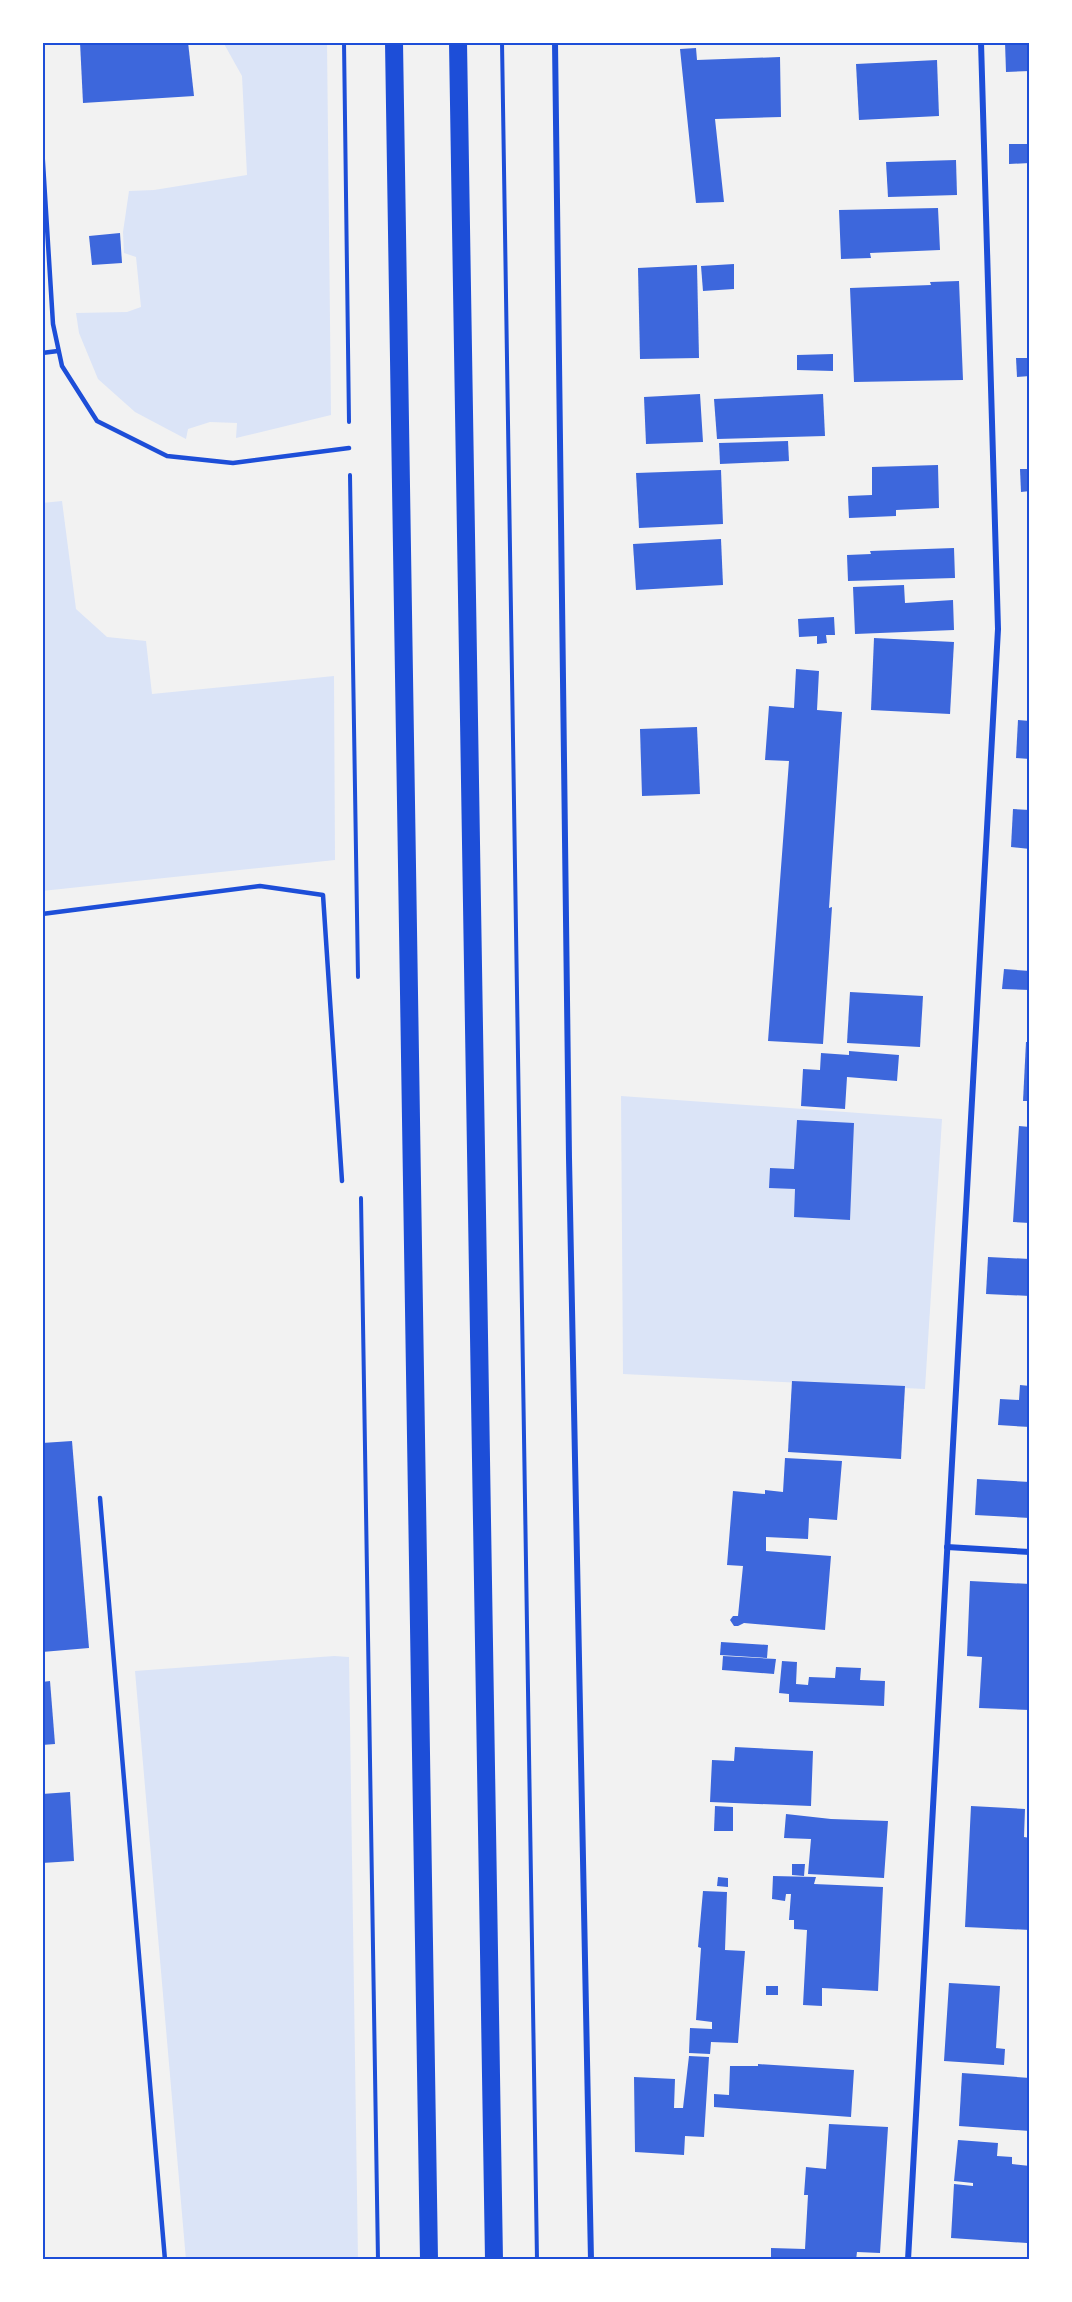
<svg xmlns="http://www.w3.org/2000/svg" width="1072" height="2302" font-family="'Libre Baskerville',serif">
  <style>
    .green { fill: #dbe4f7 }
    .building { fill: #3d67dc }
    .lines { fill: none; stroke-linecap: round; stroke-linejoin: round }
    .path { stroke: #1d4ed8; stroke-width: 4 }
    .service { stroke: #1d4ed8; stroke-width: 4.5 }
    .minor { stroke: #1d4ed8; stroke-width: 6 }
    .motorway { stroke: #1d4ed8; stroke-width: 18 }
    .neatline { fill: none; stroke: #1d4ed8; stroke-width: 2 }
  </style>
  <rect width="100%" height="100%" fill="#f2f2f2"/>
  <!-- green -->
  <g class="green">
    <path d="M 223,42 L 327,42 L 331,415 L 236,438 L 237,423 L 210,422 L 188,429 L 186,439 L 135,412 L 98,379 L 79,333 L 76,313 L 127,312 L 141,307 L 136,257 L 124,253 L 123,232 L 129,191 L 154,190 L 247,175 L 242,76 Z"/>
    <path d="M 62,501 L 76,609 L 107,637 L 146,641 L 152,694 L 334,676 L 335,860 L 42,891 L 42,503 Z"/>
    <path d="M 621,1096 L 942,1119 L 925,1389 L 623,1374 Z"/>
    <path d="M 334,1656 L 349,1657 L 358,2260 L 186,2260 L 135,1671 Z"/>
  </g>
  <!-- building -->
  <g class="building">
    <path d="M 80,42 L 188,42 L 194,96 L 83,103 Z"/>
    <path d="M 1005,42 L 1030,42 L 1030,71 L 1006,72 Z"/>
    <path d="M 696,48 L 697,60 L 780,57 L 781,117 L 715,119 L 724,202 L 696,203 L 680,49 Z"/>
    <path d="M 937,60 L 939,116 L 859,120 L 856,64 Z"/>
    <path d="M 1009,144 L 1030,144 L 1030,163 L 1009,164 Z"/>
    <path d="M 956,160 L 957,195 L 888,197 L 886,162 Z"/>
    <path d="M 938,208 L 940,250 L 870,253 L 871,258 L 841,259 L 839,210 Z"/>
    <path d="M 120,233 L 122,263 L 92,265 L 89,236 Z"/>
    <path d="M 734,264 L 734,289 L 703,291 L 701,266 Z"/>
    <path d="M 697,265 L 699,358 L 640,359 L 638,268 Z"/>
    <path d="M 959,281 L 963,380 L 854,382 L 850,288 L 931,285 L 930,282 Z"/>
    <path d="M 833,354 L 833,371 L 797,370 L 797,355 Z"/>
    <path d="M 1016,358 L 1030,358 L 1030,376 L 1017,377 Z"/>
    <path d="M 700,394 L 703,442 L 646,444 L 644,397 Z"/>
    <path d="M 823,394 L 825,436 L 717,439 L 714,399 Z"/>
    <path d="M 788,441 L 789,461 L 720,464 L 719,443 Z"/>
    <path d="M 938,465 L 939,508 L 896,510 L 896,516 L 849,518 L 848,496 L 872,495 L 872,467 Z"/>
    <path d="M 1020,469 L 1030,469 L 1030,491 L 1021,492 Z"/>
    <path d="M 721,470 L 723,524 L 639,528 L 636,473 Z"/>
    <path d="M 721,539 L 723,585 L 636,590 L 633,544 Z"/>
    <path d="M 954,548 L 955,578 L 848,581 L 847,555 L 871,554 L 870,551 Z"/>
    <path d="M 904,585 L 905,603 L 953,600 L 954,630 L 855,634 L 853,587 Z"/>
    <path d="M 834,617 L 835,635 L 826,635 L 827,643 L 817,644 L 817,636 L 799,637 L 798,619 Z"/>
    <path d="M 874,638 L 954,642 L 950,714 L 871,710 Z"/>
    <path d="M 796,669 L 819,671 L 817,710 L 842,712 L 829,908 L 832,907 L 823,1044 L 768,1041 L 789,761 L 765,760 L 769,706 L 794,708 Z"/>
    <path d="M 1018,720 L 1030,721 L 1030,759 L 1016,758 Z"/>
    <path d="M 697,727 L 700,794 L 642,796 L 640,729 Z"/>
    <path d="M 1013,809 L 1030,810 L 1030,849 L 1011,847 Z"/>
    <path d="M 1004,969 L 1030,971 L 1030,990 L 1002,989 Z"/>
    <path d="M 850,992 L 923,996 L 920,1047 L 847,1043 Z"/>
    <path d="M 1026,1042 L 1030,1042 L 1030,1101 L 1023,1101 Z"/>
    <path d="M 849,1051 L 899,1055 L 897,1081 L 847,1077 L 845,1109 L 801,1106 L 803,1069 L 820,1070 L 821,1053 L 849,1055 Z"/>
    <path d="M 797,1120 L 854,1123 L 850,1220 L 794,1217 L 795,1189 L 769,1188 L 770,1168 L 794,1169 Z"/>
    <path d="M 1019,1126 L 1030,1127 L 1030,1223 L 1013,1222 Z"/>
    <path d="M 988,1257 L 1030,1259 L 1030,1296 L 986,1294 Z"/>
    <path d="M 792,1381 L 905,1386 L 901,1459 L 788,1452 Z"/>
    <path d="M 1020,1385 L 1030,1386 L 1030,1427 L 998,1425 L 1000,1399 L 1019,1400 Z"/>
    <path d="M 72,1441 L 89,1648 L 42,1652 L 42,1443 Z"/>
    <path d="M 785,1458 L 842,1461 L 837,1520 L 809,1518 L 808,1539 L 766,1537 L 766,1551 L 831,1556 L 825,1630 L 744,1623 L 738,1626 L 734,1626 L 730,1620 L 733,1616 L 738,1616 L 743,1566 L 727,1565 L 733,1491 L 765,1494 L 765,1490 L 783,1492 Z"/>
    <path d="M 977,1479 L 1030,1482 L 1030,1518 L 975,1515 Z"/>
    <path d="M 970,1581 L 1030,1584 L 1030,1710 L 979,1708 L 982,1657 L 967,1656 Z"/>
    <path d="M 721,1642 L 768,1645 L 767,1658 L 720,1655 Z"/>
    <path d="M 723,1656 L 776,1659 L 774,1674 L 722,1670 Z"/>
    <path d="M 782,1661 L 797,1662 L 796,1684 L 808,1685 L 809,1677 L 835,1678 L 836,1667 L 861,1668 L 860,1680 L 885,1681 L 884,1706 L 789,1702 L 789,1694 L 779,1693 Z"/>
    <path d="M 50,1681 L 55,1744 L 42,1745 L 42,1682 Z"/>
    <path d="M 735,1747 L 813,1751 L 811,1806 L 710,1802 L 712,1760 L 734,1761 Z"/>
    <path d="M 70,1792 L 74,1861 L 42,1863 L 42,1794 Z"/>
    <path d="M 715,1806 L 733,1807 L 733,1831 L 714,1831 Z"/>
    <path d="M 971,1806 L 1025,1809 L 1024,1837 L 1030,1838 L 1030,1930 L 965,1927 Z"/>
    <path d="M 786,1814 L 831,1819 L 888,1821 L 884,1878 L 808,1874 L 811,1839 L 784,1838 Z"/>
    <path d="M 792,1864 L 805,1864 L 804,1876 L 792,1875 Z"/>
    <path d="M 773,1876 L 816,1877 L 814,1884 L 883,1887 L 878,1991 L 822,1988 L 822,2006 L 803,2005 L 807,1930 L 794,1929 L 794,1920 L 789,1920 L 791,1894 L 786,1894 L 785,1901 L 772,1899 Z"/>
    <path d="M 718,1877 L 728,1878 L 728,1887 L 717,1886 Z"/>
    <path d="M 703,1891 L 727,1892 L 725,1950 L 745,1951 L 738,2043 L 711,2042 L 710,2054 L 689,2053 L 690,2028 L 712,2029 L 712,2022 L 696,2020 L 701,1948 L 698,1947 Z"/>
    <path d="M 949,1983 L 1000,1986 L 996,2048 L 1005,2049 L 1004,2065 L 944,2061 Z"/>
    <rect x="766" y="1986" width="12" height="9"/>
    <path d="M 689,2056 L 709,2057 L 704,2137 L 685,2136 L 684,2155 L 635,2152 L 634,2077 L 675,2079 L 674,2108 L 683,2108 Z"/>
    <path d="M 758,2064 L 854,2070 L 851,2117 L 714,2107 L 714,2094 L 729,2095 L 730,2066 L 758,2066 Z"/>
    <path d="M 962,2073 L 1030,2078 L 1030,2131 L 959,2126 Z"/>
    <path d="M 829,2124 L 888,2127 L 880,2253 L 857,2252 L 856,2260 L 771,2260 L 771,2248 L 805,2249 L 808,2195 L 804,2195 L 806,2167 L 826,2169 Z"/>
    <path d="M 958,2140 L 998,2143 L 997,2156 L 1012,2157 L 1012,2164 L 1030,2166 L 1027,2243 L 951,2238 L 954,2184 L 973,2186 L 973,2183 L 954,2181 Z"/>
  </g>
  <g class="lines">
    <!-- path -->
    <g class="path">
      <path d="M 344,42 L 349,422"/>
      <path d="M 502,42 L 537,2260"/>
      <path d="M 350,475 L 358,977"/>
      <path d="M 361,1198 L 378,2260"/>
    </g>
    <!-- service -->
    <g class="service">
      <path d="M 42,147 L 53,324 L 62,366 L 97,421 L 167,456 L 233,463 L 349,448"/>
      <path d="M 42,353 L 58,351"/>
      <path d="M 42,914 L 260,886 L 323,895 L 342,1181"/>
      <path d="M 100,1498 L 165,2260"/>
    </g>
    <!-- minor -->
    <g class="minor">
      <path d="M 555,42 L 569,1158 L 591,2260"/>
      <path d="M 947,1547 L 1030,1552"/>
      <path d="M 908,2260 L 998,629 L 981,42"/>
    </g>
    <!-- motorway -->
    <g class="motorway">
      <path d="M 394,42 L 429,2260"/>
      <path d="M 458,42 L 494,2260"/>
    </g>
  </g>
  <!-- border -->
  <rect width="1072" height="2302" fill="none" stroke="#ffffff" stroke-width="87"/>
  <rect x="44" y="44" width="984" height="2214" class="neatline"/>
</svg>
